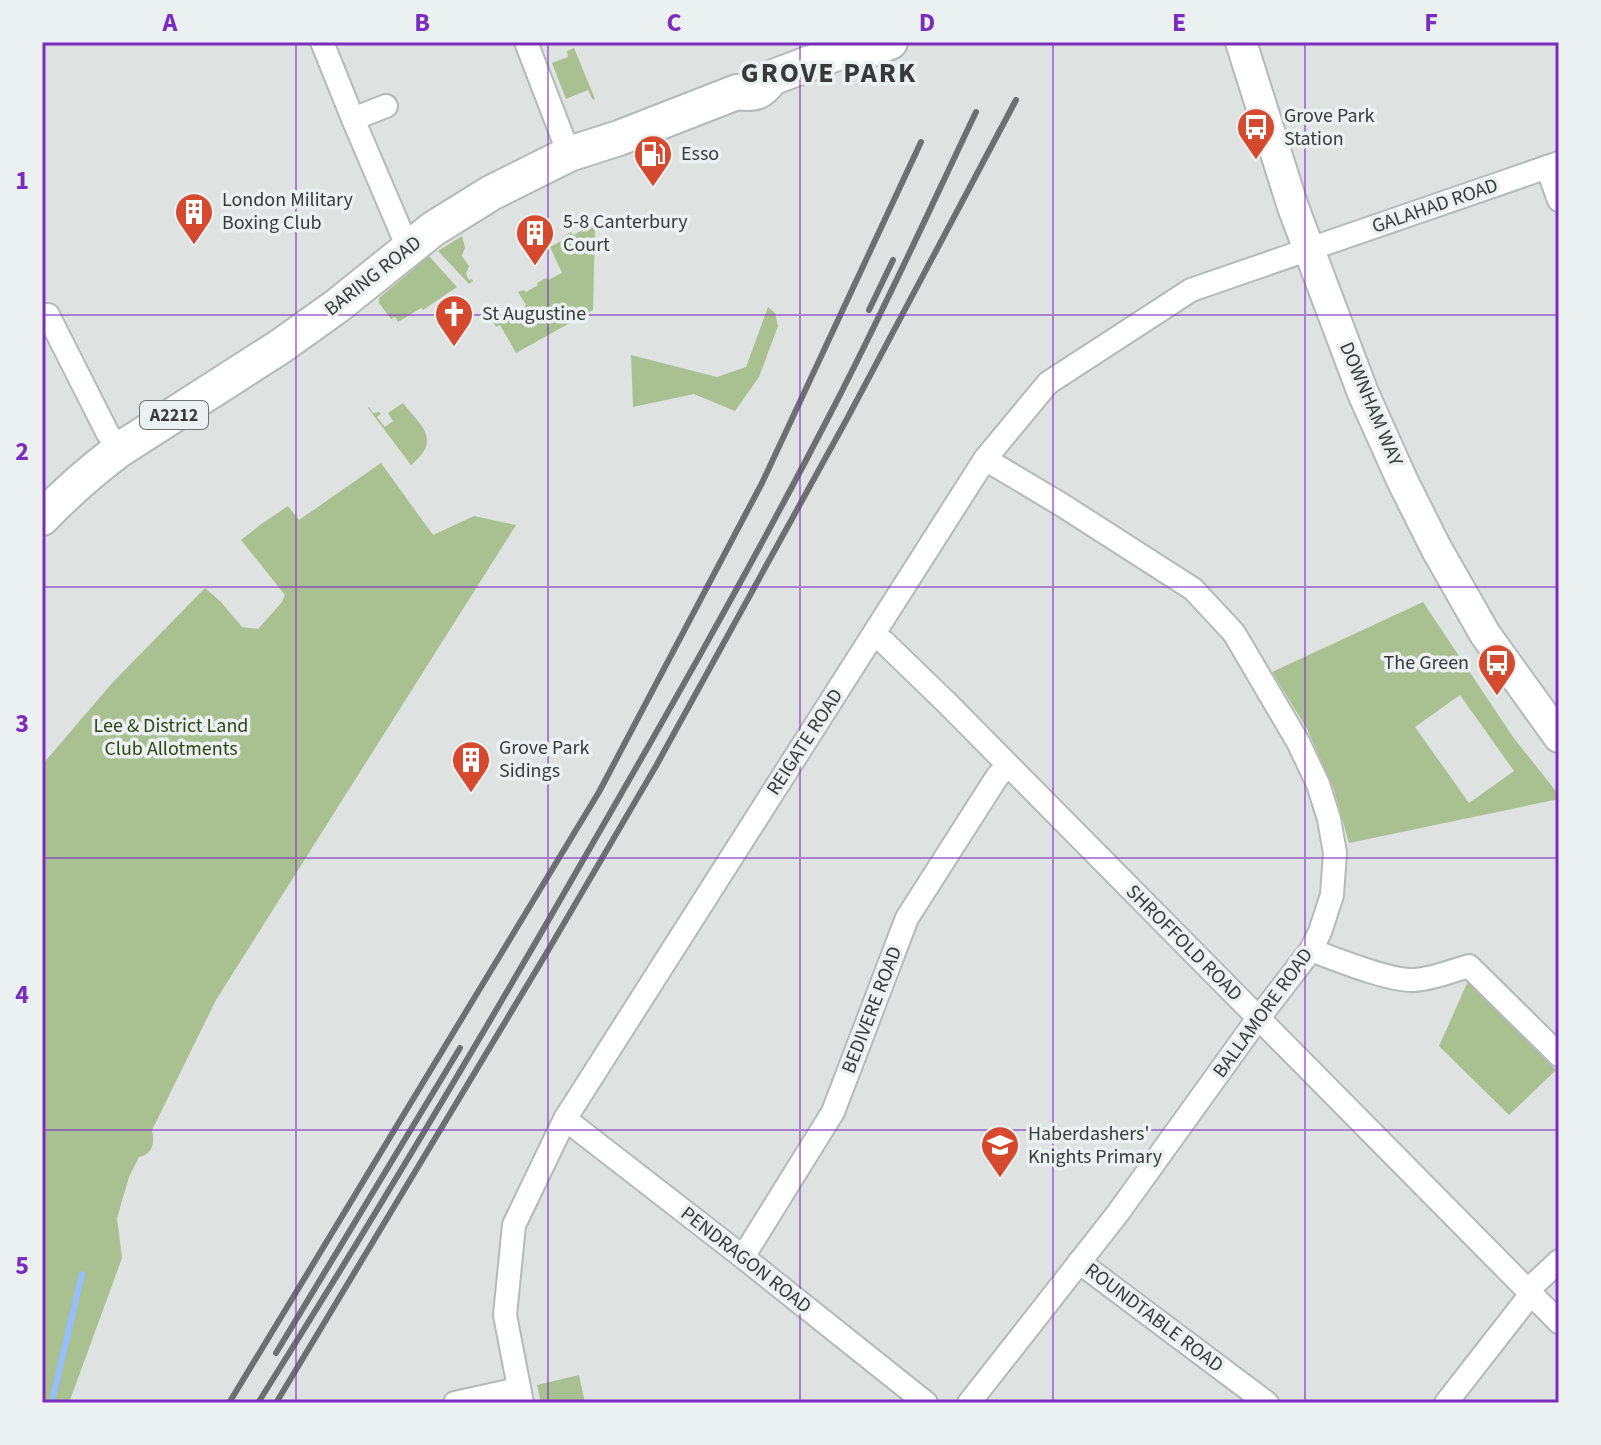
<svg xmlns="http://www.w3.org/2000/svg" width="1601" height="1445" font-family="'Source Sans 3',sans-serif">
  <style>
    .green { fill: #a9c191; fill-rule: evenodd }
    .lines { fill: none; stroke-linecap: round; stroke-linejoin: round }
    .stream { stroke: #95befc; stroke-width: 6 }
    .street-casing { stroke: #b4b9b9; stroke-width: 26 }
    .secondary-casing { stroke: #b4b9b9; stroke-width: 34 }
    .primary-casing { stroke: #b4b9b9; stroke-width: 38 }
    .street { stroke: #fff; stroke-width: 22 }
    .secondary { stroke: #fff; stroke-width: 30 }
    .primary { stroke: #fff; stroke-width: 34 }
    .rail { stroke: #6d7070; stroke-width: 6 }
    .grid { fill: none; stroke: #7b2cbf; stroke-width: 2; stroke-opacity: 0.55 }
    .labels { text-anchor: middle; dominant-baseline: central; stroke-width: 7; stroke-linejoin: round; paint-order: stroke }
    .shield { fill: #ebf0f0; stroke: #6e7171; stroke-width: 2 }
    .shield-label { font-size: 18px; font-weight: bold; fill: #383a3a }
    .poi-label { font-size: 20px; fill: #383a3a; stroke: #ebf0f0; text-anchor: start }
    .street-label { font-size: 20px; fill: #383a3a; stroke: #ebf0f0 }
    .park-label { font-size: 20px; fill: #304515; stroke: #ebf0f0 }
    .district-label { font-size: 28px; font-weight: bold; letter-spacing: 2px; fill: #383a3a; stroke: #ebf0f0 }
    .neatline { fill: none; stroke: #7b2cbf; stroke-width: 3 }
    .grid-label { font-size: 26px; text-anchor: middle; font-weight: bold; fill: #7b2cbf }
  </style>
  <rect width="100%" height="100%" fill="#dee3e2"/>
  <!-- green -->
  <g class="green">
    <path d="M 574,48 L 595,99 L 593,100 L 588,90 L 566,99 L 552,63 L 568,57 L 567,51 Z"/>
    <path d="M 593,225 L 595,228 L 593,310 L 516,353 L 500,325 L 496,327 L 494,323 L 505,319 L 526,305 L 518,292 L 523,290 L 526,292 L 538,285 L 537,283 L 546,278 L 548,280 L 562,273 L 550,247 L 563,240 L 562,237 L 571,232 L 573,235 Z"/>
    <path d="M 462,236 L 465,247 L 462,256 L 469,266 L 466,274 L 469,280 L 472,279 L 473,281 L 469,284 L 438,251 Z"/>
    <path d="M 429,256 L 457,287 L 423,310 L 421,308 L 398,322 L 395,317 L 391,319 L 379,303 L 379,298 Z"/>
    <path d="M 768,307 L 775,313 L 778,326 L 759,377 L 735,411 L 694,394 L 633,407 L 631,355 L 717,377 L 746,367 Z"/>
    <path d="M 403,403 C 422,427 442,440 411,465 L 368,408 L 369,407 L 373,413 L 379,412 L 381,414 L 377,417 L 385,427 L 393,421 L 388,413 Z"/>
    <path d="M 381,463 L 433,535 L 474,516 L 516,525 L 216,1000 L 152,1130 C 155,1143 153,1154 139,1157 L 129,1177 L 117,1218 L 122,1258 L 69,1403 L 44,1403 L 42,1401 L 42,765 L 113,682 L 205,588 L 221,602 L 242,627 L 258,629 L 282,602 L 285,595 L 241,540 L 260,525 L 288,506 L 299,520 Z"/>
    <path d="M 1423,602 L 1513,737 L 1559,795 L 1559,799 L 1349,843 L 1334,790 L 1307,729 L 1272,672 ZM 1460,695 L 1514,771 L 1469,803 L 1415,727 Z"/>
    <path d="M 1468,981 L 1556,1070 L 1509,1115 L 1439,1046 Z"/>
    <path d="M 579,1375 L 585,1403 L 541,1403 L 537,1385 Z"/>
  </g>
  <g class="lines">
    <!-- stream -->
    <path class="stream" d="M 53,1397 L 82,1274"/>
    <!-- street casing -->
    <g class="street-casing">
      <g id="street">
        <path d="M 322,42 L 353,119 L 408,248"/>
        <path d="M 526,42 L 569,154"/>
        <path d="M 353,119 L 386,106"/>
        <path d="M 1547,167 L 1559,200"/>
        <path d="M 42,318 L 48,315 L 107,432 L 119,450"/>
        <path d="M 874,635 L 885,643 L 948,704 L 1559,1322"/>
        <path d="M 1311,950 C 1335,959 1389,981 1414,980 C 1433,979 1451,971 1469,966 L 1559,1055"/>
        <path d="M 565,1119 L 743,1257 L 926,1403"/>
        <path d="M 743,1257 L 833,1112 L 907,918 L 997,777 L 1007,766"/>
        <path d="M 1079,1262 L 1267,1403"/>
        <path d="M 1527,1291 L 1559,1261"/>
        <path d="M 455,1403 L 518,1389"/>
        <path d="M 522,1403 L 505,1315 L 514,1225 L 565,1119 L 985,459 L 1048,383 L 1191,290 L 1559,163"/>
        <path d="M 969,1403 L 1118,1213 L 1254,1024 L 1311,950 L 1320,932 L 1332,895 L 1335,853 L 1329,819 L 1318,784 L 1298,742 L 1234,633 L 1193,589 L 1062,505 L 985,459"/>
        <path d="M 1446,1403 L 1531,1294"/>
      </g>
    </g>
    <!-- secondary casing -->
    <g class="secondary-casing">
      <path id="secondary" d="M 1241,42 L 1293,207 L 1363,393 L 1402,480 L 1436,548 L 1485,634 L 1559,737"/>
    </g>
    <!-- primary casing -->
    <g class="primary-casing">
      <path id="primary" d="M 42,518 C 66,493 91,471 119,450 L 281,346 L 337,306 L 433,229 L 491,193 L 569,154 L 619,138 L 737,92 C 754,95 761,93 771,78 L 850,48 L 872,49 L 890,42"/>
    </g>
    <!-- street -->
    <use href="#street" class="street"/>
    <!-- secondary -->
    <use href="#secondary" class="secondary"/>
    <!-- primary -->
    <use href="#primary" class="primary"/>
    <!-- rail -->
    <g class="rail">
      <path d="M 869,310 L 893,260"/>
      <path d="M 276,1353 L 460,1048"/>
      <path d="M 229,1403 L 599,792 L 762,483 L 921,142"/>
      <path d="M 258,1403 C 371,1223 480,1040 586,855 C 669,711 751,567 827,420 C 880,319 927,215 976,112"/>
      <path d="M 276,1403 L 546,954 L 656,766 L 848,417 L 1016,100"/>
    </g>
  </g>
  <!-- grid -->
  <path class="grid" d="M 296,42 L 296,1403M 548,42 L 548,1403M 800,42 L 800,1403M 1053,42 L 1053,1403M 1305,42 L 1305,1403M 42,315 L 1559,315M 42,587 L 1559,587M 42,858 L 1559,858M 42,1130 L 1559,1130"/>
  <!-- icons -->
  <defs>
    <g id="bus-pin" transform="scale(2)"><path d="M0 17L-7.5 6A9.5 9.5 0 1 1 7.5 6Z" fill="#d54a2f" stroke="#ebf0f0"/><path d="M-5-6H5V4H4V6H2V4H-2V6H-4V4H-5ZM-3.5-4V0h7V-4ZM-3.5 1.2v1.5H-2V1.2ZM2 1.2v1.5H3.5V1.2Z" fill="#fff"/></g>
    <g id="fuel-pin" transform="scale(2)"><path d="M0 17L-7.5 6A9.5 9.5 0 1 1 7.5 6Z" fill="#d54a2f" stroke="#ebf0f0"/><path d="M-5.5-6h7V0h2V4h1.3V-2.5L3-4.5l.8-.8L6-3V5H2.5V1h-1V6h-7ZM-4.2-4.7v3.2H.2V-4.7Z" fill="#fff"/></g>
    <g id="building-pin" transform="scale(2)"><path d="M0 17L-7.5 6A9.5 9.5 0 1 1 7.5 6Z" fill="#d54a2f" stroke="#ebf0f0"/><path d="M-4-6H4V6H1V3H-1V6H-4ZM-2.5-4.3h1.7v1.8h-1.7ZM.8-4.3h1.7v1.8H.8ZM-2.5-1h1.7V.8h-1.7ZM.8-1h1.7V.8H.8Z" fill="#fff"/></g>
    <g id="church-pin" transform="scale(2)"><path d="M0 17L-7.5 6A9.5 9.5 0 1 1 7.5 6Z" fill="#d54a2f" stroke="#ebf0f0"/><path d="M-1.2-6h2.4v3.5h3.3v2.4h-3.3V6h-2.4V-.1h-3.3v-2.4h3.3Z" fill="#fff"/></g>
    <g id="school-pin" transform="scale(2)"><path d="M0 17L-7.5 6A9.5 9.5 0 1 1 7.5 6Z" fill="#d54a2f" stroke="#ebf0f0"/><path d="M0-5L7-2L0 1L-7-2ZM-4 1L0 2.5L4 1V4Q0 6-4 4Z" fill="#fff"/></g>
  </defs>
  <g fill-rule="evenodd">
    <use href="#bus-pin" x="1256" y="127"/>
    <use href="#fuel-pin" x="653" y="154"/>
    <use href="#building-pin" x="194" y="212"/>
    <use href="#building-pin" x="535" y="233"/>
    <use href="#church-pin" x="454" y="314"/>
    <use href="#bus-pin" x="1497" y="663"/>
    <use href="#building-pin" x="471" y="760"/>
    <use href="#school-pin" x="1000" y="1145"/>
  </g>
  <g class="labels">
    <!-- shield labels -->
    <rect class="shield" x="140" y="401" width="68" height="28" rx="6"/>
    <g class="shield-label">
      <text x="174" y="415">A2212</text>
    </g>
    <!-- poi labels -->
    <g class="poi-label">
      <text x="1284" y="116">Grove Park<tspan x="1284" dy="23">Station</tspan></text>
      <text x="681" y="154">Esso</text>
      <text x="222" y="200">London Military<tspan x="222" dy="23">Boxing Club</tspan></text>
      <text x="563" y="222">5-8 Canterbury<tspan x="563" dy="23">Court</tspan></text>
      <text x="482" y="314">St Augustine</text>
      <text x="1469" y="663" text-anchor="end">The Green</text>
      <text x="499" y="748">Grove Park<tspan x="499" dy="23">Sidings</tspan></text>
      <text x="1028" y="1134">Haberdashers'<tspan x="1028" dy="23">Knights Primary</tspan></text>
    </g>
    <!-- street labels -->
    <g class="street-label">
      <text transform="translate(1435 206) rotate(-19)">GALAHAD ROAD</text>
      <text transform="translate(373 276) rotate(-38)">BARING ROAD</text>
      <text transform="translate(1371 404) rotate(67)">DOWNHAM WAY</text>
      <text transform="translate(805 742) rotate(-57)">REIGATE ROAD</text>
      <text transform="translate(1184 943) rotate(45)">SHROFFOLD ROAD</text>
      <text transform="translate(872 1010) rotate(-69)">BEDIVERE ROAD</text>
      <text transform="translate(1263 1013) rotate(-54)">BALLAMORE ROAD</text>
      <text transform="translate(746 1260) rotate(38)">PENDRAGON ROAD</text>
      <text transform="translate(1154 1318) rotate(37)">ROUNDTABLE ROAD</text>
    </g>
    <!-- park labels -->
    <g class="park-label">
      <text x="171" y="726">Lee &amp; District Land<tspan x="171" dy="23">Club Allotments</tspan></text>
    </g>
    <!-- district labels -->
    <g class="district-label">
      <text x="829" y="73">GROVE PARK</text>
    </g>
  </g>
  <!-- border -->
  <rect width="1601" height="1445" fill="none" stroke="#ebf0f0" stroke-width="88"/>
  <rect x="44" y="44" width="1513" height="1357" class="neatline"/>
  <g class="grid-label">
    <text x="170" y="31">A</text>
    <text x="422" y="31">B</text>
    <text x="674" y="31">C</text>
    <text x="927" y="31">D</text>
    <text x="1179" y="31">E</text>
    <text x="1431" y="31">F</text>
    <text x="22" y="189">1</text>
    <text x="22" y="460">2</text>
    <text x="22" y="732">3</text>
    <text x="22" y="1003">4</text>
    <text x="22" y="1274">5</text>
  </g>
</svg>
